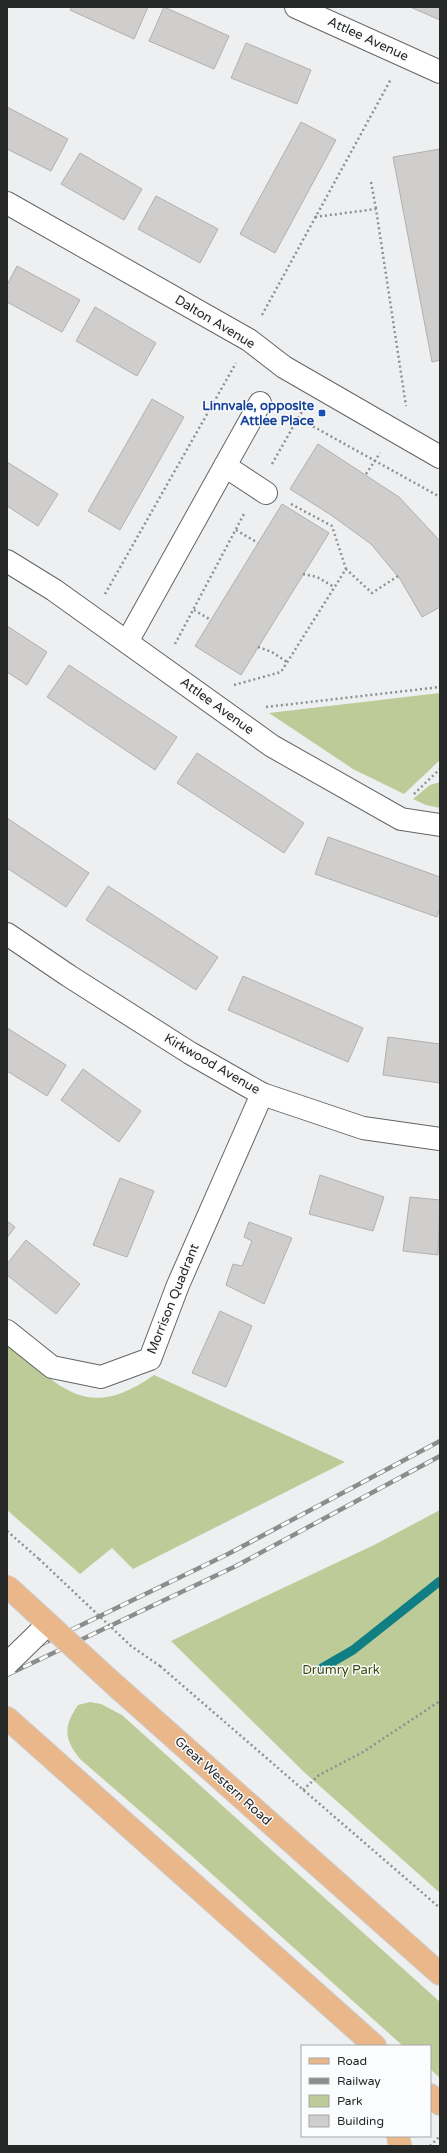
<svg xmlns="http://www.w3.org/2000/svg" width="447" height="2153" font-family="'Varela Round',sans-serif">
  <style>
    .green { fill: #bccb97 }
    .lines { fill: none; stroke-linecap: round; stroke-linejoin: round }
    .stream { stroke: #107f83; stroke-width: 9 }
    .building { fill: #cfcecc; stroke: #b1b0af }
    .minor-casing { stroke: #646566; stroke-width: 24 }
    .major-casing { stroke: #cbcbcb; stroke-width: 24 }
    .path { stroke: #8e8f8f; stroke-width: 2.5; stroke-dasharray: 2 3; stroke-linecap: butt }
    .minor { stroke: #fff; stroke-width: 22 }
    .major { stroke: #eab78b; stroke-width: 22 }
    .rail-casing { stroke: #8b8c8c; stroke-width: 4.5 }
    .rail { stroke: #fbfcfd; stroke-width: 3; stroke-dasharray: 9; stroke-linecap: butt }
    .minor-bridge-casing { stroke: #646566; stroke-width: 24; stroke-linecap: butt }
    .major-bridge-casing { stroke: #cbcbcb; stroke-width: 24; stroke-linecap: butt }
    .path-bridge { stroke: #8e8f8f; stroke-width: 2.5; stroke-dasharray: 2 3; stroke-linecap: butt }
    .minor-bridge { stroke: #fff; stroke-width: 22 }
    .major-bridge { stroke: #eab78b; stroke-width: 22 }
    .transit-dot { fill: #1a4fb4; stroke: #fbfcfd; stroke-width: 1.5 }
    .labels { text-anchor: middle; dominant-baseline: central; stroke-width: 3; stroke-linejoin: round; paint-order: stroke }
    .street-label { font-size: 13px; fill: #262727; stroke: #fbfcfd }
    .transit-label { font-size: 13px; font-weight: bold; fill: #164399; stroke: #fbfcfd; text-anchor: end }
    .park-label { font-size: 13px; fill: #3c490b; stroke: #fbfcfd }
  </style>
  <rect width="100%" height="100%" fill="#eeeff0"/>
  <!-- green -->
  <g class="green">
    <path d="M 440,693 L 440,760 L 404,794 L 353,769 L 269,713 Z"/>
    <path d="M 440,782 L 440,808 L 426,805 L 413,799 L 430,785 Z"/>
    <path d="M 7,1344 C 62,1387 86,1423 154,1375 L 345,1462 L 133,1569 L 112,1548 L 80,1574 L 7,1510 Z"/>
    <path d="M 440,1510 L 440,1893 L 304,1772 L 171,1641 L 374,1545 Z"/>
    <path d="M 90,1702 L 101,1704 L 122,1715 L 440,2002 L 440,2078 L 430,2069 L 430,2046 L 403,2046 L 193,1857 L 80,1759 C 64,1739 63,1727 78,1705 Z"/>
  </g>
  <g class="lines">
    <!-- stream -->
    <path class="stream" d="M 322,1668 L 353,1650 L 440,1581"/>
  </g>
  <!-- building -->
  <g class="building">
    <path d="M 72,7 L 148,7 L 134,39 L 70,10 Z"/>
    <path d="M 164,7 L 229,36 L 214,69 L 149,41 Z"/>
    <path d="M 410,7 L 440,7 L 440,20 Z"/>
    <path d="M 246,43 L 311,70 L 297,104 L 231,78 Z"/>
    <path d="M 7,107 L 68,139 L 51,171 L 7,149 Z"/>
    <path d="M 301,122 L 336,140 L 275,253 L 240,234 Z"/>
    <path d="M 440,149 L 440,360 L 432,362 L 393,157 Z"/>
    <path d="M 80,153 L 142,189 L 124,220 L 61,184 Z"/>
    <path d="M 156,196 L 218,229 L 200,263 L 138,229 Z"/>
    <path d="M 17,266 L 80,300 L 62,332 L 7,302 L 7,285 Z"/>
    <path d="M 95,307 L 156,343 L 137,376 L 76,341 Z"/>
    <path d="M 152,399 L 184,417 L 120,530 L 88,511 Z"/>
    <path d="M 318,444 L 399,497 L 440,541 L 440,607 L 422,617 L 400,579 L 371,544 L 331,515 L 290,489 Z"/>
    <path d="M 7,462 L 58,494 L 38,526 L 7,506 Z"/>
    <path d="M 282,504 L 329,533 L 241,675 L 195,646 Z"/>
    <path d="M 7,626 L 47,652 L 27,685 L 7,672 Z"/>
    <path d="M 69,665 L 177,737 L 155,770 L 47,697 Z"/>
    <path d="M 197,753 L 304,823 L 284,853 L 177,783 Z"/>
    <path d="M 7,818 L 89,873 L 66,907 L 7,868 Z"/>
    <path d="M 328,837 L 440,877 L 440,907 L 437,917 L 315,874 Z"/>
    <path d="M 108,886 L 218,957 L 196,990 L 86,920 Z"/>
    <path d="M 243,976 L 363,1028 L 348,1062 L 228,1010 Z"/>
    <path d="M 7,1028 L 66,1065 L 47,1096 L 7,1071 Z"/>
    <path d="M 388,1037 L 440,1044 L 440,1083 L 383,1075 Z"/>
    <path d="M 83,1069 L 141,1111 L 119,1142 L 61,1100 Z"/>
    <path d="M 320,1175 L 384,1197 L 373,1231 L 309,1214 Z"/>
    <path d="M 120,1178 L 154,1191 L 127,1257 L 93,1245 Z"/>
    <path d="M 410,1197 L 440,1200 L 438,1255 L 403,1251 Z"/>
    <path d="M 7,1221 L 15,1227 L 7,1238 Z"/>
    <path d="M 249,1222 L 292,1238 L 264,1304 L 226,1285 L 233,1264 L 242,1266 L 252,1241 L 244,1237 Z"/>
    <path d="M 26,1240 L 80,1284 L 56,1314 L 7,1275 L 7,1264 Z"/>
    <path d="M 220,1311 L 252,1326 L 226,1387 L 192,1373 Z"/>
  </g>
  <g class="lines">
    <!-- minor casing -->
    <g class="minor-casing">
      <g id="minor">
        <path d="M 296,7 L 440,72"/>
        <path d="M 7,203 L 249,340 L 284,367 L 440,457"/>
        <path d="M 225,466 L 266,493"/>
        <path d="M 7,561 L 54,590 L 272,746 L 401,819 L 440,825"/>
        <path d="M 127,642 L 260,403"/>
        <path d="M 7,934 L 69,976 L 190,1053 L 262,1094 L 363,1128 L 440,1139"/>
        <path d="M 7,1331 L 52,1367 L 101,1377 L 150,1359 L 178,1285 L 262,1094"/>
      </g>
    </g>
    <!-- major casing -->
    <g class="major-casing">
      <g id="major">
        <path d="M 116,1686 L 440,1974"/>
        <path d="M 7,1718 L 375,2046"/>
        <path d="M 430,2095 L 440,2104"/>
        <path d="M 398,2136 L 400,2146"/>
      </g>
    </g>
    <!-- path -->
    <g class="path">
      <path d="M 371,182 L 376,209"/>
      <path d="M 315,217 L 376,209 L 406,406"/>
      <path d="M 262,315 L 391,79"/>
      <path d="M 298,418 L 303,410"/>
      <path d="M 272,464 L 298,418 L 440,497"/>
      <path d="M 366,474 L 380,453"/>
      <path d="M 291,504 L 332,526 L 346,569"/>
      <path d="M 236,530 L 258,543"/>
      <path d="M 303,574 L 317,577 L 334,587"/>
      <path d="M 105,594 L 236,363"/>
      <path d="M 194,610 L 211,620"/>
      <path d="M 175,644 L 245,512"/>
      <path d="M 258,647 L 272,652 L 287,662"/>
      <path d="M 234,685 L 281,672 L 346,569 L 372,593 L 398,576"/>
      <path d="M 266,707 L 440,687"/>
      <path d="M 414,794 L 440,769"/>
      <path d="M 7,1531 L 39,1559"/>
      <path d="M 160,1666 L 440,1908"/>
      <path d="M 303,1790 L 319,1775 L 363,1752 L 440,1701"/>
      <path d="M 430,2146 L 440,2136"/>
    </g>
    <!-- minor -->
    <use href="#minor" class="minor"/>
    <!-- major -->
    <use href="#major" class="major"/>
    <!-- rail casing -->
    <g class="rail-casing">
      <g id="rail">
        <path d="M 7,1661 L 228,1554 L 440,1441"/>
        <path d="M 7,1675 L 236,1566 L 440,1456"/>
      </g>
    </g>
    <!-- rail -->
    <use href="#rail" class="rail"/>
    <!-- minor-bridge casing -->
    <g class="minor-bridge-casing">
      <path id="minor-bridge" d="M 7,1664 L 48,1624"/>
    </g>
    <!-- major-bridge casing -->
    <g class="major-bridge-casing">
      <path id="major-bridge" d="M 7,1586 L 116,1686"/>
    </g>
    <!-- path-bridge -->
    <path class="path-bridge" d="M 39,1559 L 131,1646 L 160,1666"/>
    <!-- minor-bridge -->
    <use href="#minor-bridge" class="minor-bridge"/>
    <!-- major-bridge -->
    <use href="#major-bridge" class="major-bridge"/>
  </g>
  <!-- markers -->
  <rect class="transit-dot" x="318" y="409" width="8" height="8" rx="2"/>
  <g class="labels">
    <!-- street labels -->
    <g class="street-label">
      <text transform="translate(368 39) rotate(25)">Attlee Avenue</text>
      <text transform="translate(215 322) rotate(31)">Dalton Avenue</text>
      <text transform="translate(217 706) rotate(36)">Attlee Avenue</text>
      <text transform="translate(212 1064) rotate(30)">Kirkwood Avenue</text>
      <text transform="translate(173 1299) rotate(-68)">Morrison Quadrant</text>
      <text transform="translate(223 1781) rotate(42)">Great Western Road</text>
    </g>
    <!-- transit labels -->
    <g class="transit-label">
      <text x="314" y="406">Linnvale, opposite<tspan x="314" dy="15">Attlee Place</tspan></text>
    </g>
    <!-- park labels -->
    <g class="park-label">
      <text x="341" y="1670">Drumry Park</text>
    </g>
  </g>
  <!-- border -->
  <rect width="447" height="2153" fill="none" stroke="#262727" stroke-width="16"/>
  <!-- legend -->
  <rect x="301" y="2045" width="130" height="92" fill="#fbfcfd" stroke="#a6a7a7"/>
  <rect x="309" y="2058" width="20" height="6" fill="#eab78b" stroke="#a6a7a7"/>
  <text x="337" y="2065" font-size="12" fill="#262727">Road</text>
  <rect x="309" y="2078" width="20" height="6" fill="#8b8c8c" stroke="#a6a7a7"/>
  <text x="337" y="2085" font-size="12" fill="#262727">Railway</text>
  <rect x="309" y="2095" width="20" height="12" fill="#bccb97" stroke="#a6a7a7"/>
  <text x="337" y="2105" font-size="12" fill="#262727">Park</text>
  <rect x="309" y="2115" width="20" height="12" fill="#cfcecc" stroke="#a6a7a7"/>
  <text x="337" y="2125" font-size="12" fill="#262727">Building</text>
</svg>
